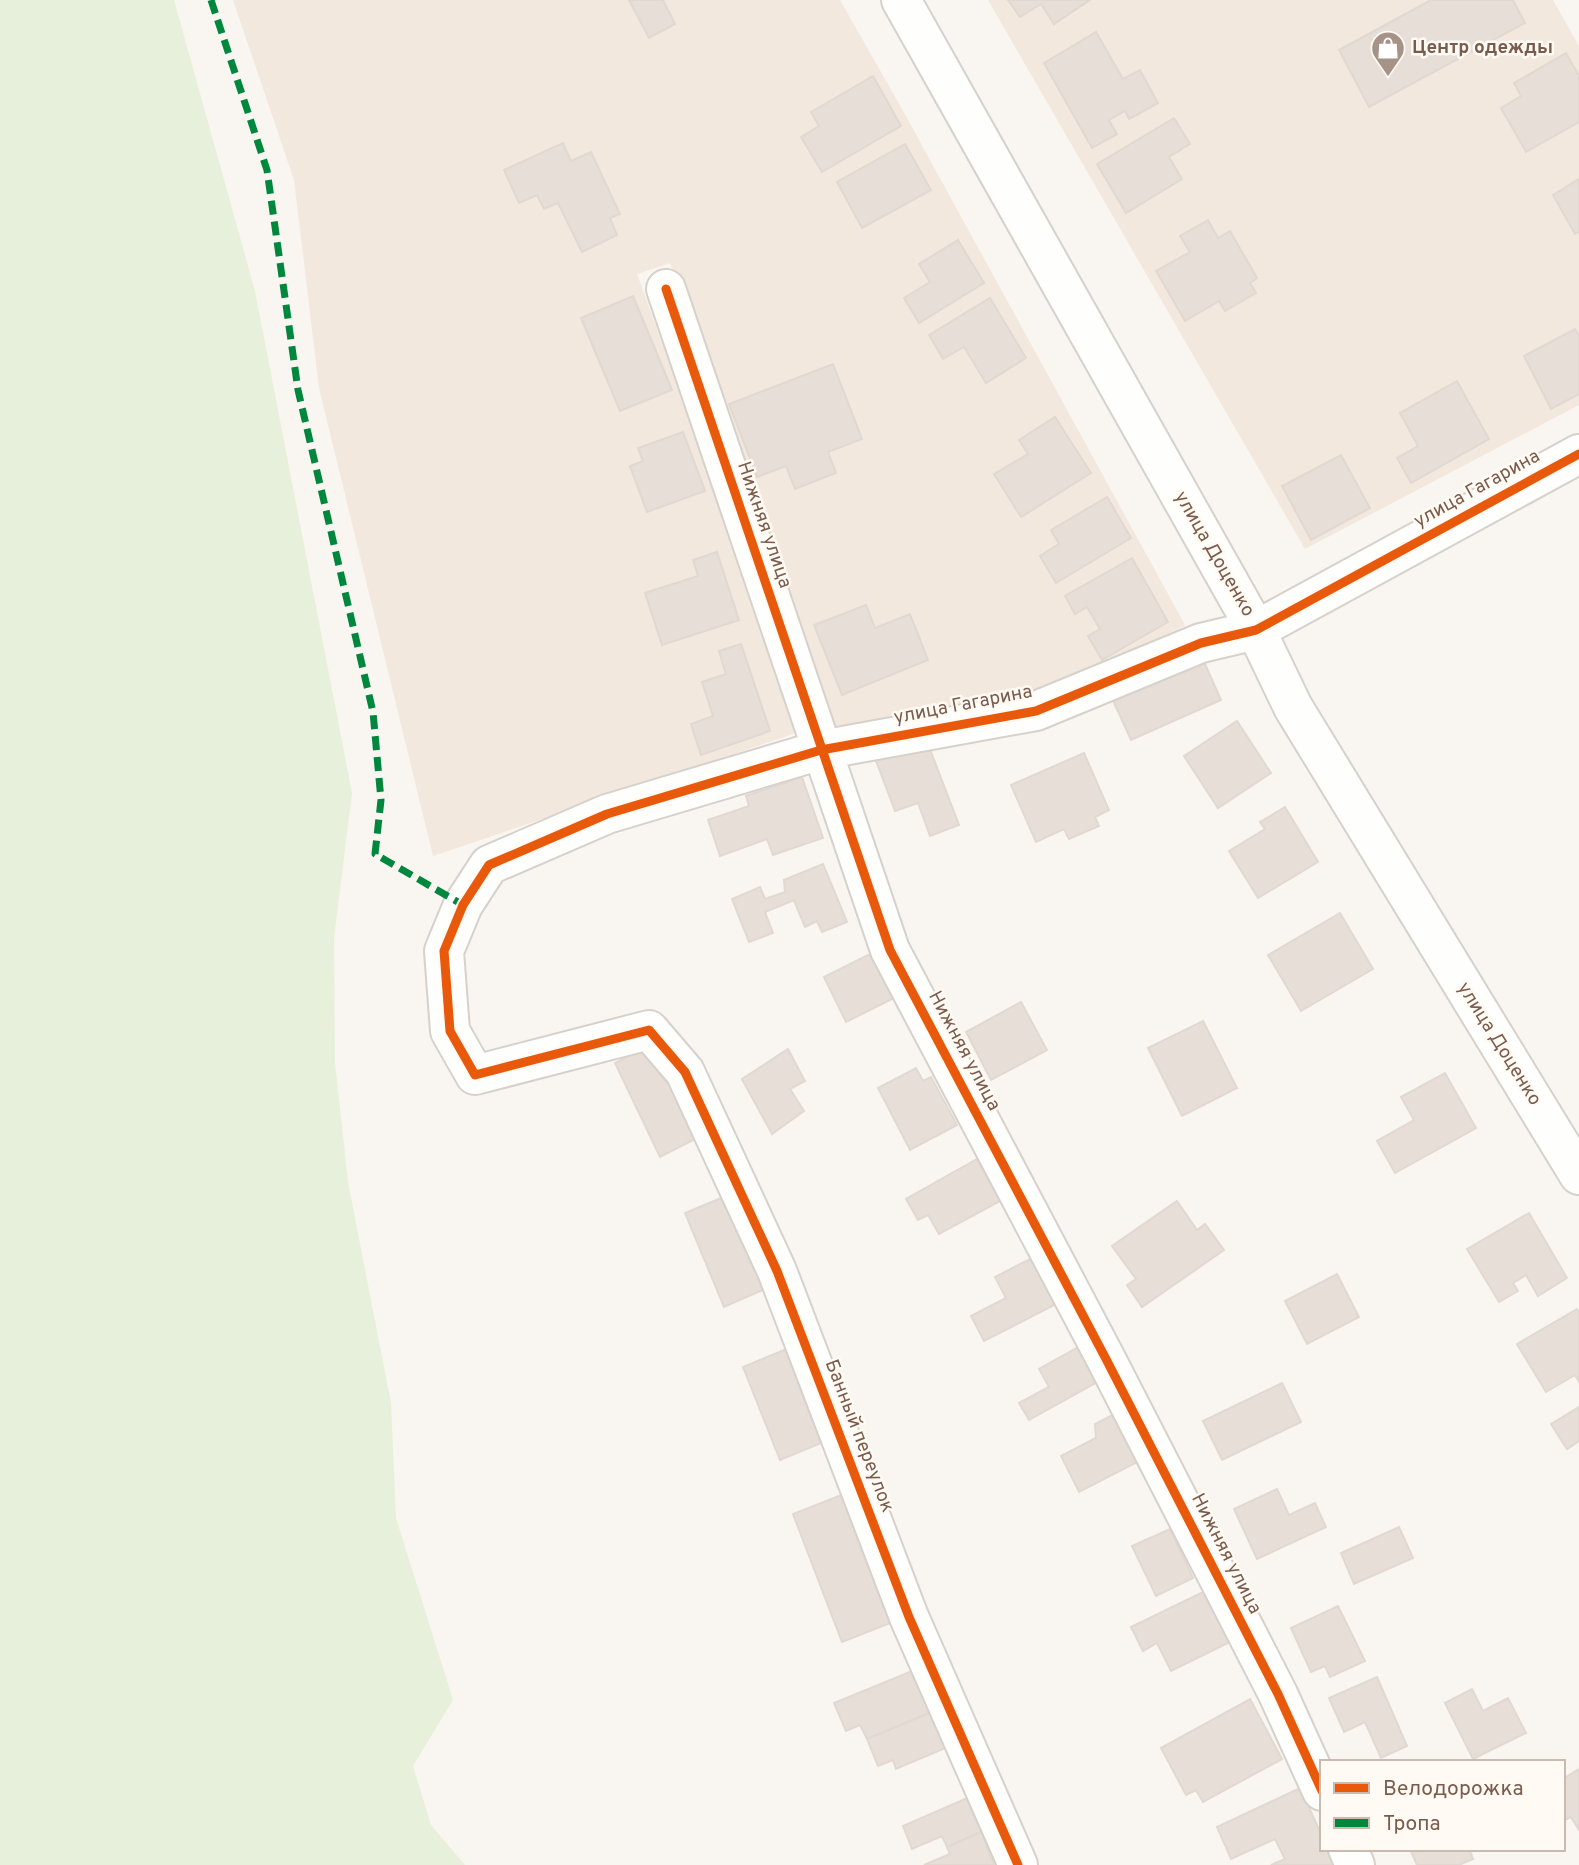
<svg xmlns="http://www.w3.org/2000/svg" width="1579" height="1865" font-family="Overpass,sans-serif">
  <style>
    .residential { fill: #f2e8de }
    .green { fill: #e7f0db }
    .building { fill: #e6ded7; stroke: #e2d8d2; stroke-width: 2 }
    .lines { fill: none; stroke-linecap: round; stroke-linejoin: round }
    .minor-casing { stroke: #d7d1cb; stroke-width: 42 }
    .minor { stroke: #fefefd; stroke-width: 38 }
    .quiet { stroke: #00873e; stroke-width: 7; stroke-dasharray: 14 7; stroke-linecap: butt }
    .cycleway-casing { stroke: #fffaf3; stroke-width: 13 }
    .cycleway { stroke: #e8590c; stroke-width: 9 }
    .labels { text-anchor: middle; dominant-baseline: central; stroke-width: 5; stroke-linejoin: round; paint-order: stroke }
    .poi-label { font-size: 19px; font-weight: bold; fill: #7a5c4d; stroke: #fffaf3; text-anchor: start }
    .street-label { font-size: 19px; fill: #7a5c4d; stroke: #fffaf3 }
  </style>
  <rect width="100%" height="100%" fill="#f9f5f0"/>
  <!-- residential -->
  <g class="residential">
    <path d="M 233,0 L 840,0 L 902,109 L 1185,625 L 1099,669 L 1004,706 L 832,726 L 670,263 L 637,274 L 802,731 L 433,856 L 319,388 L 294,180 Z"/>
    <path d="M 988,0 L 1553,0 L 1579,46 L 1579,405 L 1305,549 Z"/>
  </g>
  <!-- green -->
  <path class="green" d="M 0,0 L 174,0 L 255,291 L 352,793 L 334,938 L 335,1062 L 348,1182 L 391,1403 L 396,1518 L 453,1700 L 413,1766 L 431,1825 L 465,1865 L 0,1865 Z"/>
  <!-- building -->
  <g class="building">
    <path d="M 629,0 L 663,0 L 675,24 L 649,38 Z"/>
    <path d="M 1008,0 L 1090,0 L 1054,24 L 1041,4 L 1020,17 Z"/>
    <path d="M 1431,0 L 1513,0 L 1525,23 L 1369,107 L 1339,50 Z"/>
    <path d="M 1096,32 L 1123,79 L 1140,70 L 1158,103 L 1129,119 L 1125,111 L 1109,120 L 1117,134 L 1092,148 L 1044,63 Z"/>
    <path d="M 1566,53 L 1579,76 L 1579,122 L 1526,152 L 1501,108 L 1521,96 L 1514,83 Z"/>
    <path d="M 873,76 L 901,126 L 822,172 L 801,137 L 819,126 L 811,112 Z"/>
    <path d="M 1174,118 L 1190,144 L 1169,157 L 1182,179 L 1126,213 L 1097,164 Z"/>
    <path d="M 563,143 L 571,161 L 591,152 L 620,214 L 610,218 L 617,235 L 582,252 L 558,203 L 544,209 L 537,195 L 519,203 L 504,170 Z"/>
    <path d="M 905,144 L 931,190 L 862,228 L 837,182 Z"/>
    <path d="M 1579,179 L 1579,232 L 1575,234 L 1553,195 Z"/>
    <path d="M 1208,220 L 1218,238 L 1230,231 L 1257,278 L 1250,283 L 1256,293 L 1225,311 L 1219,301 L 1185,321 L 1156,271 L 1190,252 L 1180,236 Z"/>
    <path d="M 958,240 L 984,283 L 919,323 L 904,298 L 930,282 L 919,264 Z"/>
    <path d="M 633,296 L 672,390 L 620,411 L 581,318 Z"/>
    <path d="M 990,298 L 1026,358 L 986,383 L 964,347 L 943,359 L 929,335 Z"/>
    <path d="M 1575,329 L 1579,336 L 1579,394 L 1551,409 L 1524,356 Z"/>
    <path d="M 833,364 L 862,439 L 828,452 L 836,473 L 795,489 L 786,466 L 757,477 L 729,404 Z"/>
    <path d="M 1457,381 L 1489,439 L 1411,483 L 1397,458 L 1418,446 L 1400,413 Z"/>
    <path d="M 1055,417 L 1091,473 L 1021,517 L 994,474 L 1028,454 L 1019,440 Z"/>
    <path d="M 683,432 L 705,491 L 647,512 L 630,466 L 643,461 L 638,448 Z"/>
    <path d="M 1341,455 L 1370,508 L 1311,540 L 1282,486 Z"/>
    <path d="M 1107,497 L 1131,538 L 1056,583 L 1040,556 L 1059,544 L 1051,530 Z"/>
    <path d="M 717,552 L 739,620 L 662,645 L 645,593 L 698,576 L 693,560 Z"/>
    <path d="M 1132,558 L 1168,622 L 1102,660 L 1088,636 L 1100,629 L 1087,607 L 1075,614 L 1065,596 Z"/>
    <path d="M 866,605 L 875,628 L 910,614 L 928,660 L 842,695 L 814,625 Z"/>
    <path d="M 741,644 L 770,731 L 701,755 L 691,724 L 713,716 L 702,682 L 726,674 L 719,651 Z"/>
    <path d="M 1201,655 L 1221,700 L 1131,740 L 1111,696 Z"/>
    <path d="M 1237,721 L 1271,773 L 1218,808 L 1184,756 Z"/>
    <path d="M 926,739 L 959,825 L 930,836 L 918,803 L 895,811 L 875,758 Z"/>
    <path d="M 1084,753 L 1109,810 L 1095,817 L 1099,826 L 1069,839 L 1064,829 L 1036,842 L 1011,785 Z"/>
    <path d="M 802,777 L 823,838 L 773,855 L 767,839 L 720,856 L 708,820 L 749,806 L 746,796 Z"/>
    <path d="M 1285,807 L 1318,862 L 1258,898 L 1229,851 L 1265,829 L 1260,822 Z"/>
    <path d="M 823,864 L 847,922 L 822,932 L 817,921 L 805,927 L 794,900 L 765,912 L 773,933 L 749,942 L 732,899 L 760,887 L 765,899 L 785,892 L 784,880 Z"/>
    <path d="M 1340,913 L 1373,969 L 1301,1011 L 1268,955 Z"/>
    <path d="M 872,953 L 894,998 L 846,1022 L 824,977 Z"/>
    <path d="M 1021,1002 L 1047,1050 L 991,1080 L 966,1032 Z"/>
    <path d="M 1203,1021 L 1237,1088 L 1182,1116 L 1148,1048 Z"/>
    <path d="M 654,1044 L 699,1137 L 660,1157 L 615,1063 Z"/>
    <path d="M 788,1049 L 805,1081 L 790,1089 L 804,1111 L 772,1134 L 742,1079 Z"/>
    <path d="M 916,1068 L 923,1081 L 931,1077 L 957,1125 L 910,1150 L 878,1088 Z"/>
    <path d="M 1445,1073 L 1476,1128 L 1395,1173 L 1377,1141 L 1414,1120 L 1401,1097 Z"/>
    <path d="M 977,1159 L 1000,1201 L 939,1234 L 928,1215 L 918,1220 L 906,1199 Z"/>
    <path d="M 728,1195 L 767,1288 L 724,1307 L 685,1213 Z"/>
    <path d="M 1177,1201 L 1197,1230 L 1205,1224 L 1224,1250 L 1142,1307 L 1127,1285 L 1136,1279 L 1112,1246 Z"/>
    <path d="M 1529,1213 L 1567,1278 L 1538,1296 L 1526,1275 L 1513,1283 L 1518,1291 L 1499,1302 L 1467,1249 Z"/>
    <path d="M 1032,1258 L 1056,1304 L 984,1341 L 971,1316 L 1006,1298 L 995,1277 Z"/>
    <path d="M 1337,1274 L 1359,1317 L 1307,1344 L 1285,1301 Z"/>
    <path d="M 1577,1309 L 1579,1312 L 1579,1382 L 1575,1375 L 1546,1392 L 1517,1344 Z"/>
    <path d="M 1080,1346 L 1099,1381 L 1029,1420 L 1019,1403 L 1049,1387 L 1039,1369 Z"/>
    <path d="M 789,1348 L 826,1441 L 780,1460 L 743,1367 Z"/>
    <path d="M 1282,1383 L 1301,1422 L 1222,1460 L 1203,1421 Z"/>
    <path d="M 1579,1407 L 1579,1441 L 1567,1449 L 1551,1424 Z"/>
    <path d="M 1118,1412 L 1141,1460 L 1079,1492 L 1061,1456 L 1096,1438 L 1095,1424 Z"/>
    <path d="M 1277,1489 L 1289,1515 L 1315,1503 L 1326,1527 L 1257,1559 L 1234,1509 Z"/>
    <path d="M 849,1492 L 898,1620 L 842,1642 L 793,1514 Z"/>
    <path d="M 1399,1527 L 1413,1558 L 1354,1584 L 1341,1553 Z"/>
    <path d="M 1170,1529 L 1193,1578 L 1156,1596 L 1132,1546 Z"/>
    <path d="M 1205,1591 L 1230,1642 L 1171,1671 L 1157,1643 L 1143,1651 L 1131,1627 Z"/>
    <path d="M 1338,1606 L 1365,1661 L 1330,1677 L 1325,1666 L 1311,1672 L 1291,1628 Z"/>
    <path d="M 917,1669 L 934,1711 L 867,1739 L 860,1725 L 846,1731 L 834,1703 Z"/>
    <path d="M 1377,1677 L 1407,1746 L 1381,1758 L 1365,1722 L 1344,1732 L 1329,1698 Z"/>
    <path d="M 1472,1689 L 1483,1711 L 1508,1698 L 1526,1733 L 1473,1759 L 1445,1703 Z"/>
    <path d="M 1250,1699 L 1282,1759 L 1203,1802 L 1196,1790 L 1186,1795 L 1161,1748 Z"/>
    <path d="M 934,1711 L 950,1746 L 896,1769 L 893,1760 L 878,1766 L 867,1739 Z"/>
    <path d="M 1579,1769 L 1579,1830 L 1571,1817 L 1563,1821 L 1563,1779 Z"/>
    <path d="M 1300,1788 L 1322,1836 L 1322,1849 L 1328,1849 L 1335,1865 L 1271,1865 L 1285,1859 L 1275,1839 L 1231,1859 L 1217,1827 Z"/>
    <path d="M 967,1798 L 981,1832 L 947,1847 L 942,1836 L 912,1849 L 903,1826 Z"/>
    <path d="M 981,1832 L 994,1865 L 924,1865 L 950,1854 L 947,1847 Z"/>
    <path d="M 1410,1849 L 1469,1849 L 1473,1859 L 1459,1865 L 1417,1865 Z"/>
  </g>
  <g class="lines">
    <!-- minor casing -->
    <g class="minor-casing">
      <g id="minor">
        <path d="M 901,0 L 1256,630 L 1293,707 L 1579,1175"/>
        <path d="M 666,289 L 890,950 L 1106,1359 L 1278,1694 L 1322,1791"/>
        <path d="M 1348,1849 L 1355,1865"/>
        <path d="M 1018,1865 L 909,1617 L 777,1271 L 685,1072 L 649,1030 L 475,1075 L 450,1031 L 444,951 L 463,905 L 489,865 L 607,814 L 821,750 L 1036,711 L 1201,643 L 1256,630 L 1579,454"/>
      </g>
    </g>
    <!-- minor -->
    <use href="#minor" class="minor"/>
    <!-- quiet -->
    <path class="quiet" d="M 211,0 L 267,170 L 298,390 L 373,712 L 381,800 L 375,854 L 463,905"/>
    <!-- cycleway casing -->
    <g class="cycleway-casing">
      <g id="cycleway">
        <path d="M 666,289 L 890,950 L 1106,1359 L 1278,1694 L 1322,1791"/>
        <path d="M 1018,1865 L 909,1617 L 777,1271 L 685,1072 L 649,1030 L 475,1075 L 450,1031 L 444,951 L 463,905 L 489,865 L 607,814 L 821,750 L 1036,711 L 1201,643 L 1256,630 L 1579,454"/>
      </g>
    </g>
    <!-- cycleway -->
    <use href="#cycleway" class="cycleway"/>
  </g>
  <!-- icons -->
  <defs>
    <g id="shop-pin" transform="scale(1.75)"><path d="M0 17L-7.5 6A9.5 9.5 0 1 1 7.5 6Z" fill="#a69286" stroke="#fffaf3"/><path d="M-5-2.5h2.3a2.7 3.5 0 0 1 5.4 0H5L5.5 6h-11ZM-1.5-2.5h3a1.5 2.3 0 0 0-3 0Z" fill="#fff"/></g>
  </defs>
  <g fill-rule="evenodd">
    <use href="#shop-pin" x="1388" y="48"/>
  </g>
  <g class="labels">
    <!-- poi labels -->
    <g class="poi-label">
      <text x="1412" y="48">Центр одежды</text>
    </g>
    <!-- street labels -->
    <g class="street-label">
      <text transform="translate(1477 489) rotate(-29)">улица Гагарина</text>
      <text transform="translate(764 525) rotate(71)">Нижняя улица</text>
      <text transform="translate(1214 554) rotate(60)">улица Доценко</text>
      <text transform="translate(963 705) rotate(-11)">улица Гагарина</text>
      <text transform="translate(1499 1044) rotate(58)">улица Доценко</text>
      <text transform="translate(964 1051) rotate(62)">Нижняя улица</text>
      <text transform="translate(859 1436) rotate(69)">Банный переулок</text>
      <text transform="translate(1226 1554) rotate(63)">Нижняя улица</text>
    </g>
  </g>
  <!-- legend -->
  <rect x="1320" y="1760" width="245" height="91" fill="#fffaf3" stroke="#cabbb1" stroke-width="2"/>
  <rect x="1334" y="1783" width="35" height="10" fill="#e8590c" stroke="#cabbb1" stroke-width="2"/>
  <text x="1383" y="1795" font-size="21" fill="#7a5c4d">Велодорожка</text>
  <rect x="1334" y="1818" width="35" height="10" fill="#00873e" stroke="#cabbb1" stroke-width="2"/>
  <text x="1383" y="1830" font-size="21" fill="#7a5c4d">Тропа</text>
</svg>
